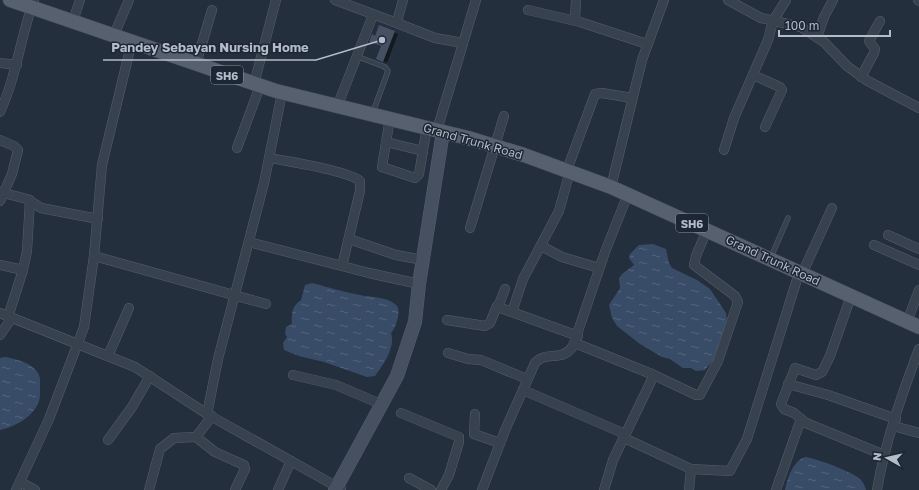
<svg xmlns="http://www.w3.org/2000/svg" width="919" height="490" font-family="'Golos Text',sans-serif">
  <style>
    .water { fill: url(#water-ripples) }
    .shadow { fill: #0007 }
    .building { fill: #455162 }
    .lines { fill: none; stroke-linecap: round; stroke-linejoin: round }
    .lane-casing { stroke: #565f6c; stroke-width: 5.5 }
    .street-casing { stroke: #565f6c; stroke-width: 10 }
    .secondary-casing { stroke: #565f6c; stroke-width: 14 }
    .primary-casing { stroke: #414a57; stroke-width: 15 }
    .lane { stroke: #38414e; stroke-width: 4.5 }
    .street { stroke: #38414e; stroke-width: 9 }
    .secondary { stroke: #465061; stroke-width: 13 }
    .primary { stroke: #56606e; stroke-width: 14 }
    .labels { text-anchor: middle; dominant-baseline: central; stroke-width: 3; stroke-linejoin: round; paint-order: stroke }
    .shield { fill: #1d2633; stroke: #878f9c; stroke-width: 1 }
    .shield-label { font-size: 11px; font-weight: bold; fill: #b4bcc9 }
    .street-label { font-size: 12px; fill: #b4bcc9; stroke: #1d2633 }
    .leader { fill: none; stroke: #b4bcc9; stroke-width: 1.5 }
    .callout-dot { fill: #b4bcc9; stroke: #1d2633; stroke-width: 1.5 }
    .callout-label { font-size: 13px; text-anchor: middle; font-weight: bold; fill: #b4bcc9; stroke: #1d2633; stroke-width: 3; stroke-linejoin: round; paint-order: stroke }
  </style>
  <defs>
    <pattern id="water-ripples" width="26" height="14" patternUnits="userSpaceOnUse"><rect width="26" height="14" fill="#394c67"/><path d="M2 4q2-2 4 0t4 0M15 11q2-2 4 0t4 0" fill="none" stroke="#53647b"/></pattern>
  </defs>
  <rect width="100%" height="100%" fill="#242f3e"/>
  <!-- water -->
  <g class="water">
    <path d="M 653,244 L 666,249 L 669,263 L 672,268 L 697,280 L 710,289 L 726,313 L 727,321 L 715,358 L 705,370 L 696,371 L 691,368 L 683,368 L 670,359 L 662,357 L 640,344 L 617,326 L 612,318 L 609,305 L 620,288 L 619,279 L 622,274 L 634,265 L 629,258 L 630,254 L 639,245 Z"/>
    <path d="M 312,283 C 328,287 344,292 360,295 C 372,298 386,296 396,305 C 402,310 396,328 391,333 C 396,347 383,365 375,376 L 367,377 L 324,362 L 299,356 L 284,350 L 283,343 L 287,337 L 285,334 L 286,327 L 292,324 C 291,314 292,306 301,300 L 305,285 Z"/>
    <path d="M 5,357 C 16,359 32,363 38,373 C 41,378 40,384 40,389 C 40,393 40,398 39,401 C 34,417 14,427 0,430 L 0,358 Z"/>
    <path d="M 805,457 C 816,458 852,472 860,479 C 863,482 865,486 866,490 L 785,490 C 787,479 793,461 805,457 Z"/>
  </g>
  <!-- shadow -->
  <path class="shadow" d="M 394,32 L 398,34 L 387,63 L 380,60 L 382,47 L 370,42 L 376,37 Z"/>
  <!-- building -->
  <path class="building" d="M 379,25 L 395,31 L 383,62 L 376,59 L 381,46 L 369,42 L 372,34 L 375,36 Z"/>
  <g class="lines">
    <!-- lane casing -->
    <g class="lane-casing">
      <g id="lane">
        <path d="M 356,56 L 385,67 L 388,71 L 373,112"/>
        <path d="M 771,257 L 788,218"/>
      </g>
    </g>
    <!-- street casing -->
    <g class="street-casing">
      <g id="street">
        <path d="M 335,0 L 394,22 L 398,18 L 403,0"/>
        <path d="M 728,0 L 761,18 L 801,27 L 824,42 L 847,66 L 866,80 L 919,108"/>
        <path d="M 918,0 L 919,1"/>
        <path d="M 528,10 L 580,22 L 647,44"/>
        <path d="M 575,20 L 576,0"/>
        <path d="M 73,21 L 80,0"/>
        <path d="M 394,22 L 435,38 L 463,43"/>
        <path d="M 114,35 L 129,0"/>
        <path d="M 817,37 L 824,17 L 833,0"/>
        <path d="M 0,63 L 17,65"/>
        <path d="M 196,64 L 212,10"/>
        <path d="M 753,75 L 780,87 L 782,90 L 765,127"/>
        <path d="M 861,77 L 874,53 L 875,49 L 869,41 L 880,21"/>
        <path d="M 254,84 L 276,0"/>
        <path d="M 337,107 L 373,15"/>
        <path d="M 0,112 C 17,75 20,38 34,0"/>
        <path d="M 390,118 L 382,167 L 415,178 L 419,174 L 427,127"/>
        <path d="M 437,130 L 476,0"/>
        <path d="M 0,140 L 14,146 L 18,150 L 12,174 L 0,201"/>
        <path d="M 386,142 L 423,151"/>
        <path d="M 237,148 L 260,86"/>
        <path d="M 724,150 L 734,118 L 768,40 L 773,21 L 786,0"/>
        <path d="M 269,158 C 287,161 348,171 360,181 L 360,191 L 342,266"/>
        <path d="M 567,170 L 595,94 L 602,93 L 632,98"/>
        <path d="M 611,187 L 642,60 L 664,0"/>
        <path d="M 0,192 L 27,199 L 41,208 L 98,219"/>
        <path d="M 470,228 L 504,116"/>
        <path d="M 888,235 L 919,249"/>
        <path d="M 349,239 L 396,255 L 423,260"/>
        <path d="M 249,242 L 369,273 L 419,284"/>
        <path d="M 874,245 L 919,265"/>
        <path d="M 541,246 L 562,257 L 599,268"/>
        <path d="M 94,256 L 266,304"/>
        <path d="M 0,265 L 23,270"/>
        <path d="M 802,274 L 832,208"/>
        <path d="M 505,289 L 498,307 L 578,336"/>
        <path d="M 851,296 L 830,356 L 822,372 L 816,375 L 795,368 L 781,404 L 784,409 L 794,413 L 806,423 L 884,455"/>
        <path d="M 512,312 L 523,279 L 559,211 L 570,171"/>
        <path d="M 0,313 L 135,367 L 207,414 L 341,489"/>
        <path d="M 8,317 L 23,270 L 27,251 L 30,200"/>
        <path d="M 447,320 L 485,326 L 490,323 L 497,306"/>
        <path d="M 907,322 L 919,290"/>
        <path d="M 0,335 L 11,319"/>
        <path d="M 575,343 L 654,375 L 696,395 L 700,395 L 718,361 L 738,302 L 735,296 L 694,265 L 696,256 L 707,230"/>
        <path d="M 448,353 L 468,359 L 481,360 L 527,379"/>
        <path d="M 108,356 L 129,308"/>
        <path d="M 293,375 L 336,385 L 383,405"/>
        <path d="M 788,384 L 828,395 L 896,419"/>
        <path d="M 523,390 L 625,434"/>
        <path d="M 401,413 L 459,437 L 459,442 L 449,475 L 441,490"/>
        <path d="M 207,414 L 218,359 L 264,183 L 282,93"/>
        <path d="M 475,414 L 474,434 L 500,443"/>
        <path d="M 893,426 L 919,433"/>
        <path d="M 196,437 L 215,452 L 244,465 L 245,469 L 235,490"/>
        <path d="M 624,438 L 691,469 L 730,471 L 747,439 L 799,273"/>
        <path d="M 108,440 L 132,407 L 150,376"/>
        <path d="M 409,478 L 431,490"/>
        <path d="M 20,482 L 35,490"/>
        <path d="M 16,490 L 49,419 L 84,327 L 94,256 L 102,165 L 132,41"/>
        <path d="M 149,490 L 160,449 L 174,438 L 196,437 L 212,416"/>
        <path d="M 278,490 L 291,461"/>
        <path d="M 482,490 L 506,428 L 535,363 C 546,350 562,363 573,346 L 605,252 L 628,194"/>
        <path d="M 604,490 L 613,460 L 654,375"/>
        <path d="M 689,490 L 691,469"/>
        <path d="M 776,490 L 801,419"/>
        <path d="M 877,490 C 885,442 902,394 919,349"/>
      </g>
    </g>
    <!-- secondary casing -->
    <g class="secondary-casing">
      <path id="secondary" d="M 335,490 L 397,376 L 415,322 L 419,284 L 443,132"/>
    </g>
    <!-- primary casing -->
    <g class="primary-casing">
      <path id="primary" d="M 10,0 L 276,91 L 468,138 L 524,155 L 611,187 L 919,327"/>
    </g>
    <!-- lane -->
    <use href="#lane" class="lane"/>
    <!-- street -->
    <use href="#street" class="street"/>
    <!-- secondary -->
    <use href="#secondary" class="secondary"/>
    <!-- primary -->
    <use href="#primary" class="primary"/>
  </g>
  <g class="labels">
    <!-- shield labels -->
    <g class="shield">
      <rect x="211" y="66" width="32" height="18" rx="3"/>
      <rect x="676" y="214" width="32" height="18" rx="3"/>
    </g>
    <g class="shield-label">
      <text x="227" y="75">SH6</text>
      <text x="692" y="223">SH6</text>
    </g>
    <!-- street labels -->
    <g class="street-label">
      <text transform="translate(473 141) rotate(16)">Grand Trunk Road</text>
      <text transform="translate(773 260) rotate(25)">Grand Trunk Road</text>
    </g>
  </g>
  <!-- callouts -->
  <path class="leader" d="M382 40L316 60H103"/>
  <circle class="callout-dot" cx="382" cy="40" r="4"/>
  <g class="callout-label">
    <text x="210" y="52">Pandey Sebayan Nursing Home</text>
  </g>
  <!-- north arrow -->
  <g transform="translate(887 458) rotate(278)" stroke="#1d2633" stroke-width="3" paint-order="stroke">
  <path d="M0-3L7 15L0 10L-7 15Z" fill="#b4bcc9"/>
  <text y="-6" font-size="11" font-weight="bold" text-anchor="middle" fill="#b4bcc9">N</text>
  </g>
  <!-- scale -->
  <path d="M779 30v6h111v-6" fill="none" stroke="#b4bcc9" stroke-width="2"/>
  <text x="785" y="30" font-size="12" fill="#b4bcc9" stroke="#1d2633" stroke-width="3" paint-order="stroke">100 m</text>
</svg>
